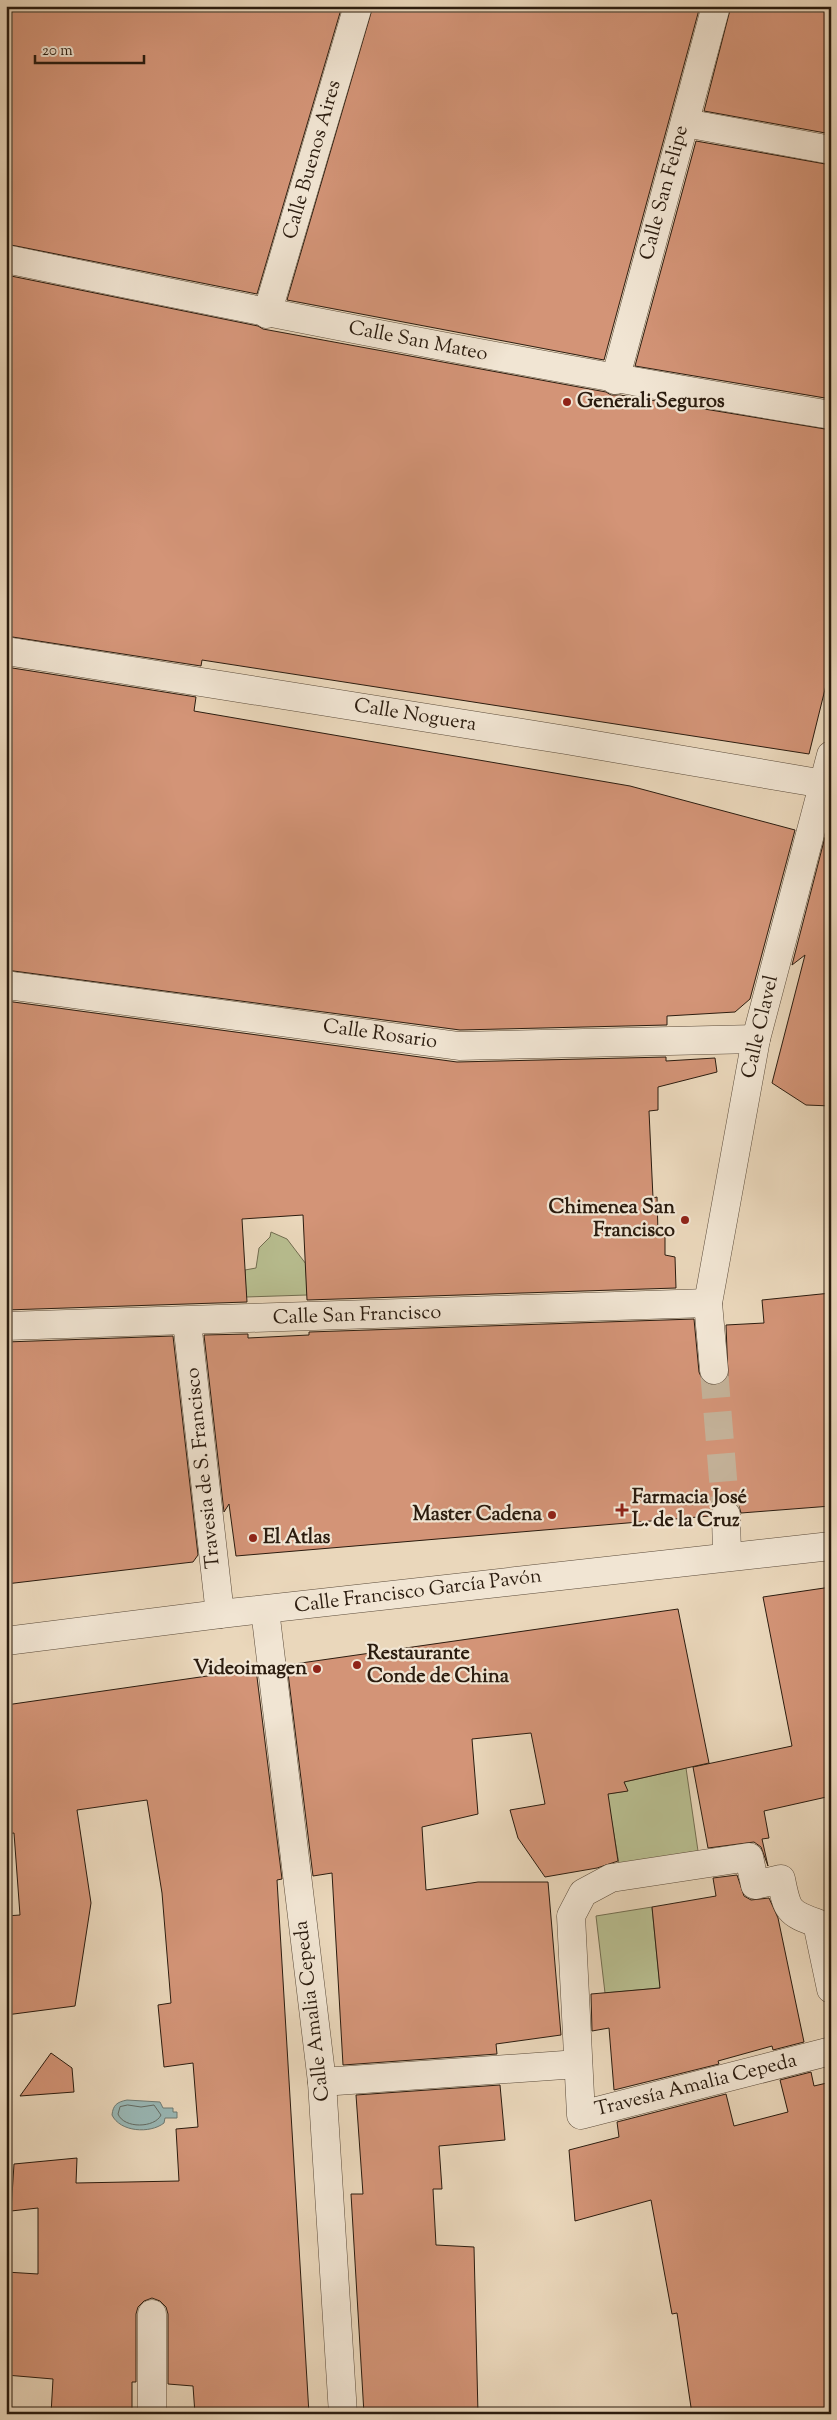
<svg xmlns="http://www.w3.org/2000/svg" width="837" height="2420" font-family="'Sorts Mill Goudy',serif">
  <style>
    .green { fill: #b8be90; stroke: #726d50 }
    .water { fill: #99b8b6; stroke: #6d7a73 }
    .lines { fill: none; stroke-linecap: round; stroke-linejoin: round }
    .shore { stroke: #626a62; stroke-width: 1 }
    .building { fill: #d39477; stroke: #2b1c0f }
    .street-tunnel { stroke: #c4b299; stroke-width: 28; stroke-dasharray: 28 14; stroke-linecap: butt }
    .street-casing { stroke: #5b4b3a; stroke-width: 29 }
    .street { stroke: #f1e5d3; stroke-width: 28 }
    .poi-dot { fill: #8f2418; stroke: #f1e5d3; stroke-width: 2 }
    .labels { text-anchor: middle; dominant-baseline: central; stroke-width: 4.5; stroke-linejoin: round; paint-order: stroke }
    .street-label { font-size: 20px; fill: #2b1c0f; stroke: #f1e5d3 }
    .poi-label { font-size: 20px; font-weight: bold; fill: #2b1c0f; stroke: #f1e5d3; text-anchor: start }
  </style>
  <rect width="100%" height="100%" fill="#ead7bb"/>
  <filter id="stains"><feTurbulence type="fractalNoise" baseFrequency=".004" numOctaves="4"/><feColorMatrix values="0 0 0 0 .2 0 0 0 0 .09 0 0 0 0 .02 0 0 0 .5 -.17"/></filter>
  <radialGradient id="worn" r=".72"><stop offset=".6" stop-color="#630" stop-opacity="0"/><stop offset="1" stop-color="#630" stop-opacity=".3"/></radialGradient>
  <!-- green -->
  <g class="green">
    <path d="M 271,1232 L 287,1239 L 306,1264 L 307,1295 L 246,1297 L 245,1270 L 256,1268 L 259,1248 L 270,1237 Z"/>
    <path d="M 686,1768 L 698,1851 L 619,1864 L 607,1794 L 627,1791 L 624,1782 Z"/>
    <path d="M 652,1907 L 660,1988 L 605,1993 L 596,1916 Z"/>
  </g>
  <!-- water -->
  <path class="water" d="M 127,2100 L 160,2102 L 163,2108 L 173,2108 L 173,2112 L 177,2112 L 177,2118 L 165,2118 L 164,2123 C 150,2134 120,2132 112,2115 C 113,2105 117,2102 127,2100 Z"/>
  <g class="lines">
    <!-- shore -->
    <path class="shore" d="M 128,2105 L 141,2107 L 154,2105 L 161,2115 C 155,2128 124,2129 118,2114 L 120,2107 Z"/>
  </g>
  <!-- building -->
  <g class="building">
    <path d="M 6,6 L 342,6 L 257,294 L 6,244 Z"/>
    <path d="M 373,6 L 700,6 L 604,360 L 287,300 Z"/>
    <path d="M 731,6 L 831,6 L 831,134 L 704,111 Z"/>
    <path d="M 696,141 L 831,165 L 831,399 L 635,366 Z"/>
    <path d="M 6,275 L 258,326 L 263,329 L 606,392 L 611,395 L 620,395 L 831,430 L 831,665 L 809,754 L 202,660 L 201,666 L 6,636 Z"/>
    <path d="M 6,667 L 196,697 L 194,711 L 630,786 L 795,830 L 750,999 L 735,1012 L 667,1016 L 667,1025 L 460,1030 L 6,970 Z"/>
    <path d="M 825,837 L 831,839 L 831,1106 L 806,1105 L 772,1083 L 805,955 L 792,965 Z"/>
    <path d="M 6,1001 L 457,1062 L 666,1057 L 666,1061 L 715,1058 L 717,1072 L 658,1087 L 658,1110 L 649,1111 L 653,1198 L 657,1197 L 658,1233 L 665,1233 L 665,1255 L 675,1257 L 676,1288 L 307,1300 L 303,1215 L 242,1219 L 247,1302 L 6,1310 Z"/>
    <path d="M 831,1293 L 831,1506 L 741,1513 L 739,1506 L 734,1502 L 725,1499 L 718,1501 L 713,1507 L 710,1516 L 236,1556 L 229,1504 L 224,1512 L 204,1335 L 248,1334 L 248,1338 L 309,1335 L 309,1332 L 694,1319 L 699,1372 L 702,1379 L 708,1384 L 715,1386 L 723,1383 L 728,1376 L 726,1325 L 764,1323 L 762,1300 Z"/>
    <path d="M 173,1336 L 198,1555 L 193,1562 L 6,1584 L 6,1342 Z"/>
    <path d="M 831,1587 L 831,1796 L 764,1811 L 769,1838 L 762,1839 L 768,1866 L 761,1847 L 754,1842 L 708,1848 L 693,1767 L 792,1746 L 763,1597 Z"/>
    <path d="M 678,1609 L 709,1763 L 624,1782 L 628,1791 L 608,1794 L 618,1861 L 597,1868 L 545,1877 L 518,1838 L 510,1810 L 545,1804 L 531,1733 L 472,1739 L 478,1814 L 422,1827 L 426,1890 L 478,1882 L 548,1882 L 561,2035 L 496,2044 L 497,2054 L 343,2065 L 332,1873 L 313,1876 L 287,1665 Z"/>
    <path d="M 256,1669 L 282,1879 L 277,1880 L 309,2414 L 195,2414 L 193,2386 L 168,2384 L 168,2314 L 166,2307 L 160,2301 L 152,2298 L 144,2301 L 138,2307 L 136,2314 L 136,2382 L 132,2382 L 132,2414 L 51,2414 L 53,2379 L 6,2375 L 6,2272 L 38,2274 L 38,2208 L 11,2211 L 14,2164 L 77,2158 L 76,2183 L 179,2181 L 176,2129 L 198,2127 L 193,2063 L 164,2067 L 158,2005 L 171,2003 L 162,1893 L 147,1800 L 77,1810 L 91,1903 L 75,2006 L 6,2015 L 6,1916 L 20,1915 L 14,1833 L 6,1834 L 6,1705 Z"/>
    <path d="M 737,1875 L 744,1896 L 751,1900 L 769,1898 L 778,1918 L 804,2042 L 773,2050 L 772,2046 L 718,2061 L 719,2064 L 614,2090 L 609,2028 L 592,2031 L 591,1994 L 660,1988 L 652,1907 L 716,1896 L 713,1878 Z"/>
    <path d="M 51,2053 L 72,2068 L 74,2092 L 20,2096 Z"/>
    <path d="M 811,2072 L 814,2086 L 831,2082 L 831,2414 L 692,2414 L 677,2313 L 672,2314 L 651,2200 L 575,2221 L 569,2150 L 619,2137 L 617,2122 L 726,2094 L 734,2126 L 788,2112 L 780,2080 Z"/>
    <path d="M 500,2085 L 505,2140 L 439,2146 L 442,2189 L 433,2189 L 436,2245 L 474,2247 L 478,2414 L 364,2414 L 351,2194 L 363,2194 L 356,2095 Z"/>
  </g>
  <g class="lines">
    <!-- street-tunnel -->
    <path class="street-tunnel" d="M 714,1370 L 726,1515"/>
    <!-- street casing -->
    <g class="street-casing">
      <g id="street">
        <path d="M 685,123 L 831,150"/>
        <path d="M 6,259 C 280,316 555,370 831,415"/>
        <path d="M 267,314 L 358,6"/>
        <path d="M 615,380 L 716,6"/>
        <path d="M 6,651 L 566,740 L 824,784"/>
        <path d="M 6,985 L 459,1046 L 756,1039"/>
        <path d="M 187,1322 L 220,1614"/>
        <path d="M 6,1326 L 708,1303"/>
        <path d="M 714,1370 L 708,1303 L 756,1039 L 831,755"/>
        <path d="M 726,1515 L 727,1556"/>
        <path d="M 265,1610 L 322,2082 L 343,2414"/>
        <path d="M 6,1641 L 220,1614 L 831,1546"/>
        <path d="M 831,1989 L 817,1923 C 787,1913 787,1909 781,1879 L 755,1885 L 749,1857 L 611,1878 L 583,1893 L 571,1916 L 581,2115 L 831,2051"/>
        <path d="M 322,2082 L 578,2064"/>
        <path d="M 152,2314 L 152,2414"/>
      </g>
    </g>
    <!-- street -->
    <use href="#street" class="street"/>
  </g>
  <!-- markers -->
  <g class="poi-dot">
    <circle cx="567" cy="402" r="5"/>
    <circle cx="685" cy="1220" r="5"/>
    <path d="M619.5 1502.5h5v5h5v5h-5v5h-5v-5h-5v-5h5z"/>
    <circle cx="552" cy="1515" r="5"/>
    <circle cx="253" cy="1538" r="5"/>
    <circle cx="357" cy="1665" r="5"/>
    <circle cx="317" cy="1669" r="5"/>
  </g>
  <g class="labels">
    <!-- street labels -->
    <g class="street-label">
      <text transform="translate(313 160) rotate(-74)">Calle Buenos Aires</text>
      <text transform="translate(665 193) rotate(-75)">Calle San Felipe</text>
      <text transform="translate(418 342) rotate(11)">Calle San Mateo</text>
      <text transform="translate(415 716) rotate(9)">Calle Noguera</text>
      <text transform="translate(761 1027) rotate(-77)">Calle Clavel</text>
      <text transform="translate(380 1035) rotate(8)">Calle Rosario</text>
      <text transform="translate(357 1316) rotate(-2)">Calle San Francisco</text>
      <text transform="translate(204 1468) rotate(-96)">Travesia de S. Francisco</text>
      <text transform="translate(418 1592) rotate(-7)">Calle Francisco García Pavón</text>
      <text transform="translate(313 2011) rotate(-97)">Calle Amalia Cepeda</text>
      <text transform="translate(696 2086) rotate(-14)">Travesía Amalia Cepeda</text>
    </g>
    <!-- poi labels -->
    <g class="poi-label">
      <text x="577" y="402">Generali Seguros</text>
      <text x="675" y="1208" text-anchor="end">Chimenea San<tspan x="675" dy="23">Francisco</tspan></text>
      <text x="632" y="1498">Farmacia José<tspan x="632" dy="23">L. de la Cruz</tspan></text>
      <text x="542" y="1515" text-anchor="end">Master Cadena</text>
      <text x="263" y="1538">El Atlas</text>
      <text x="367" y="1654">Restaurante<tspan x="367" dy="23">Conde de China</tspan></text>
      <text x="307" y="1669" text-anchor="end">Videoimagen</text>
    </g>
  </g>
  <!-- margin -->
  <rect width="837" height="2420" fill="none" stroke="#ead7bb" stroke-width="25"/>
  <rect x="8" y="8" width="822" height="2405" fill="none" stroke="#2b1c0f" stroke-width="2.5"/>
  <rect x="12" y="12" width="812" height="2395" fill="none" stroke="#2b1c0f"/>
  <!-- scale -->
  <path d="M35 55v8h109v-8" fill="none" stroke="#2b1c0f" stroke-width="2.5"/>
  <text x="42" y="55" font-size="15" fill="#2b1c0f" stroke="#f1e5d3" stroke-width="4" paint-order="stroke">20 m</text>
  <rect width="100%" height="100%" filter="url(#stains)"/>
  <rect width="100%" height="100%" fill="url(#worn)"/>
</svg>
